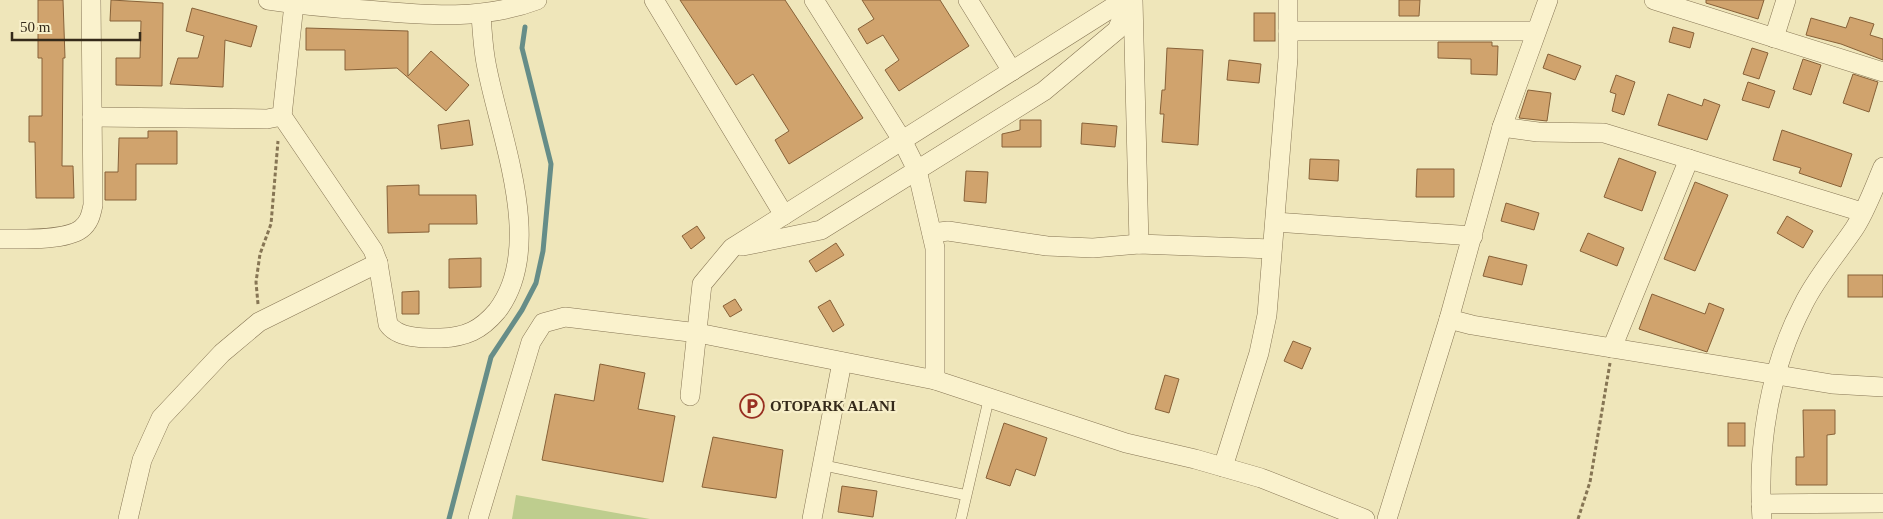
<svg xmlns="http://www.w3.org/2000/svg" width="1883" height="519" font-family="'Times New Roman',serif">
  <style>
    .green { fill: #becd8e }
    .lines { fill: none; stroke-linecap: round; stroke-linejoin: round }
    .stream { stroke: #668d88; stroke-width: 5 }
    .building { fill: #d0a36d; stroke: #876138 }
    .lane-casing { stroke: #867554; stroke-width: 11 }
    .street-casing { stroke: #867554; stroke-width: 20 }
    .path { stroke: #867554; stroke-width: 3; stroke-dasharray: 4 2.5; stroke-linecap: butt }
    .lane { stroke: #faf2cd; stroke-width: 10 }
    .street { stroke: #faf2cd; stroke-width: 19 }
    .labels { text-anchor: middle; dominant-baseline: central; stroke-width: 4.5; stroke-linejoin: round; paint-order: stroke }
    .poi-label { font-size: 15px; font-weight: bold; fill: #352a1a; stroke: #f7efc9; text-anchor: start }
  </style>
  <rect width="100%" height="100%" fill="#efe6ba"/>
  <!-- green -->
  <path class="green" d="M 516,495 L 650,519 L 512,519 Z"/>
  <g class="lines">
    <!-- stream -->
    <path class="stream" d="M 449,519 L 491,357 L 522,310 L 536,283 L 543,251 L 551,164 L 522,48 L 525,27"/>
  </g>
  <!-- building -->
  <g class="building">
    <path d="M 38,0 L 63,0 L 65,58 L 63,58 L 62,166 L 73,166 L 74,198 L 36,198 L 35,142 L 29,142 L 29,116 L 42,116 L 42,58 L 38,58 Z"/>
    <path d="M 111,0 L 163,3 L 162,86 L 116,85 L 116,58 L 140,58 L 141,21 L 110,21 Z"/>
    <path d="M 680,0 L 785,0 L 863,118 L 789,164 L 775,140 L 789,131 L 753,74 L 736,85 Z"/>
    <path d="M 862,0 L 940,0 L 969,46 L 899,91 L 885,70 L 899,60 L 883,35 L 867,44 L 858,29 L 874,19 Z"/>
    <path d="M 1399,0 L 1420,0 L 1419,16 L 1399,16 Z"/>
    <path d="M 1706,0 L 1764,0 L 1758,19 L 1706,3 Z"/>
    <path d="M 192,8 L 257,26 L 251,47 L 225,40 L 223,87 L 170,84 L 178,58 L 198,58 L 204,36 L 186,31 Z"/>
    <rect x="1254" y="13" width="21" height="28"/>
    <path d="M 1850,17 L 1874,24 L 1870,35 L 1883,39 L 1883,60 L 1841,44 L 1806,35 L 1811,18 L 1846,28 Z"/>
    <path d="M 1673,27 L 1694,33 L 1690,48 L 1669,42 Z"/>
    <path d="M 306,28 L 408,31 L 408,76 L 431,51 L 469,85 L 446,111 L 397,68 L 345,70 L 345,50 L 306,50 Z"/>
    <path d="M 1438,42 L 1492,42 L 1492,46 L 1498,46 L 1497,75 L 1471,74 L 1471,59 L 1438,58 Z"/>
    <path d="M 1167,48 L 1203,50 L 1198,145 L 1162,142 L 1164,114 L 1160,114 L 1162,90 L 1165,90 Z"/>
    <path d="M 1752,48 L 1768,53 L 1759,79 L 1743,74 Z"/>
    <path d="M 1548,54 L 1581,66 L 1575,80 L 1543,68 Z"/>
    <path d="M 1803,59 L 1821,65 L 1811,95 L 1793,89 Z"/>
    <path d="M 1229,60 L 1261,64 L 1259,83 L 1227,80 Z"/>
    <path d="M 1853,74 L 1878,82 L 1869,112 L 1843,103 Z"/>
    <path d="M 1616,75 L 1635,82 L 1624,115 L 1612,111 L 1616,94 L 1610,92 Z"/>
    <path d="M 1748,82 L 1775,91 L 1769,108 L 1742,100 Z"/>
    <path d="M 1528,90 L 1551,93 L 1547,121 L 1519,118 Z"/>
    <path d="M 1668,94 L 1702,106 L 1704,99 L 1720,105 L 1707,140 L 1658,125 Z"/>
    <path d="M 469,120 L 473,145 L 441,149 L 438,125 Z"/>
    <path d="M 1020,120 L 1041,120 L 1041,147 L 1002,147 L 1002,134 L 1020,130 Z"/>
    <path d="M 1082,123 L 1117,126 L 1115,147 L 1081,144 Z"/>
    <path d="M 1782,130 L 1852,154 L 1841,187 L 1799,173 L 1801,168 L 1773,160 Z"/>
    <path d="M 148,131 L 177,131 L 177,164 L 136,164 L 136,200 L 105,200 L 105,172 L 118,172 L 119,138 L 148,138 Z"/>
    <path d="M 1619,158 L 1656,172 L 1642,211 L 1604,197 Z"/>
    <path d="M 1310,159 L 1339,160 L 1338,181 L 1309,179 Z"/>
    <path d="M 1417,169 L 1454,169 L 1454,197 L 1416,197 Z"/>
    <path d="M 966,171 L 988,172 L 986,203 L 964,201 Z"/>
    <path d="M 1695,182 L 1728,195 L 1695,271 L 1664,259 Z"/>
    <path d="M 419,185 L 419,195 L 476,195 L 477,224 L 429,224 L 429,232 L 388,233 L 387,186 Z"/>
    <path d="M 1506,203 L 1539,213 L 1534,230 L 1501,221 Z"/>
    <path d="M 1787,216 L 1813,231 L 1803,248 L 1777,233 Z"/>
    <path d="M 697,226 L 705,238 L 691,249 L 682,236 Z"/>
    <path d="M 1588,233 L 1624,248 L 1617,266 L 1580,251 Z"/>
    <path d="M 836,243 L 844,255 L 816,272 L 809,261 Z"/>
    <path d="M 1489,256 L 1527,265 L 1522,285 L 1483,276 Z"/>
    <path d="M 481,258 L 481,287 L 449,288 L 449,259 Z"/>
    <rect x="1848" y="275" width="35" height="22"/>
    <path d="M 419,291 L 419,314 L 402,314 L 402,292 Z"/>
    <path d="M 1652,294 L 1705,314 L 1709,303 L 1724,309 L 1707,352 L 1639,329 Z"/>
    <path d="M 735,299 L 742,310 L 730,317 L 723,306 Z"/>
    <path d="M 830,300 L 844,325 L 833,332 L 818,307 Z"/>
    <path d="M 1293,341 L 1311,348 L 1302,369 L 1284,361 Z"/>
    <path d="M 600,364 L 645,373 L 638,409 L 675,416 L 663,482 L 542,460 L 555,394 L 594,401 Z"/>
    <path d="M 1165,375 L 1179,379 L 1169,413 L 1155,409 Z"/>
    <path d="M 1803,410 L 1835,410 L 1835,434 L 1827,435 L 1827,485 L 1796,485 L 1796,457 L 1804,457 Z"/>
    <path d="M 1004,423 L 1047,438 L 1035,476 L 1016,469 L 1010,486 L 986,478 Z"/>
    <rect x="1728" y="423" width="17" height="23"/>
    <path d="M 713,437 L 783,450 L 776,498 L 702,487 Z"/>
    <path d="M 842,486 L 877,491 L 873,517 L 838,512 Z"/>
  </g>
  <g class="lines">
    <!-- lane casing -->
    <g class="lane-casing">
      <g id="lane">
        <path d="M 822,465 L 965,495"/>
        <path d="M 961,519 L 989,398"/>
      </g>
    </g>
    <!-- street casing -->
    <g class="street-casing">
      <g id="street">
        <path d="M 268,0 C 300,5 333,8 367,10 C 424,15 482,21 537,0"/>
        <path d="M 654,0 L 784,215"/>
        <path d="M 814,0 L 902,140 L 917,170 L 935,248 L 935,380"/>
        <path d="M 968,0 L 1012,71"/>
        <path d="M 1133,0 L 1139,244"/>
        <path d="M 1548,0 L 1502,127 L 1538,132 L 1604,133 L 1862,212"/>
        <path d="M 1654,0 L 1883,72"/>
        <path d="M 1288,31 L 1535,31"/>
        <path d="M 1774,38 L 1786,0"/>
        <path d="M 282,116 L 373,250 L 378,263 L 388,324 C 398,339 425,338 441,338 C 466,337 481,330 497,311 C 547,246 499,135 486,63 C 483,47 482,30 481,14"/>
        <path d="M 92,117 L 267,119 L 282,116 L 294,4"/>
        <path d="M 1502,127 L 1449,319 L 1472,325 L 1832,384 L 1883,387"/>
        <path d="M 1275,222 L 1473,236"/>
        <path d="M 932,233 L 948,231 L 1047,246 L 1093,248 L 1139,244 L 1272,249"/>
        <path d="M 0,239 C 20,239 65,241 81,229 C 89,223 91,215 93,205 L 91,0"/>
        <path d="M 743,246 L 821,230 L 1044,91 L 1117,30 L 1130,0"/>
        <path d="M 1612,348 L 1689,159"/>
        <path d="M 690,396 L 702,284 L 732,248 L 1124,0"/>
        <path d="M 1223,467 L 1259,353 L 1267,315 L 1288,58 L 1288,0"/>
        <path d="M 1761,504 L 1883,503"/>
        <path d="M 128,519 L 142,460 L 161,418 L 222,353 L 259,322 L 378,263"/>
        <path d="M 478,519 L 531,342 L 543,323 L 565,317 L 698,333 L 935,380 L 1126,443 L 1195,459 L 1261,478 L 1365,519"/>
        <path d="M 812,519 L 842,362"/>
        <path d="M 1387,519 L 1449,319"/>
        <path d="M 1762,519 C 1757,446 1769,370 1803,305 C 1816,278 1837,254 1854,229 C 1866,211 1874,188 1883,167"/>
      </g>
    </g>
    <!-- path -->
    <g class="path">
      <path d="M 258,304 L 256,282 L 260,254 L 271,224 L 278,141"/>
      <path d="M 1578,519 L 1590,482 L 1610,363"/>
    </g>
    <!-- lane -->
    <use href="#lane" class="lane"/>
    <!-- street -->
    <use href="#street" class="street"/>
  </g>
  <!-- icons -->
  <defs>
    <g id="parking-ring" transform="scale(1.25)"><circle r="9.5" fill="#f7efc9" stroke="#982f21" stroke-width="1.5"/><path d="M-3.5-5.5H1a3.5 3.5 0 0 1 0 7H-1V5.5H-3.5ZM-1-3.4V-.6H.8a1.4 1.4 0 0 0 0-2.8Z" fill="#982f21"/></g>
  </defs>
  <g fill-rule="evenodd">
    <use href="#parking-ring" x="752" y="406"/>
  </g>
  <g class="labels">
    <!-- poi labels -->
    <g class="poi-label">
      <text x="770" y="406">OTOPARK ALANI</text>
    </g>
  </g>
  <!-- scale -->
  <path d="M12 32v8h128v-8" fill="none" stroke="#352a1a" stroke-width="2.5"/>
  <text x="20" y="32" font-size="15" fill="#352a1a" stroke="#f7efc9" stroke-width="4" paint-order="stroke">50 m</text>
</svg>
